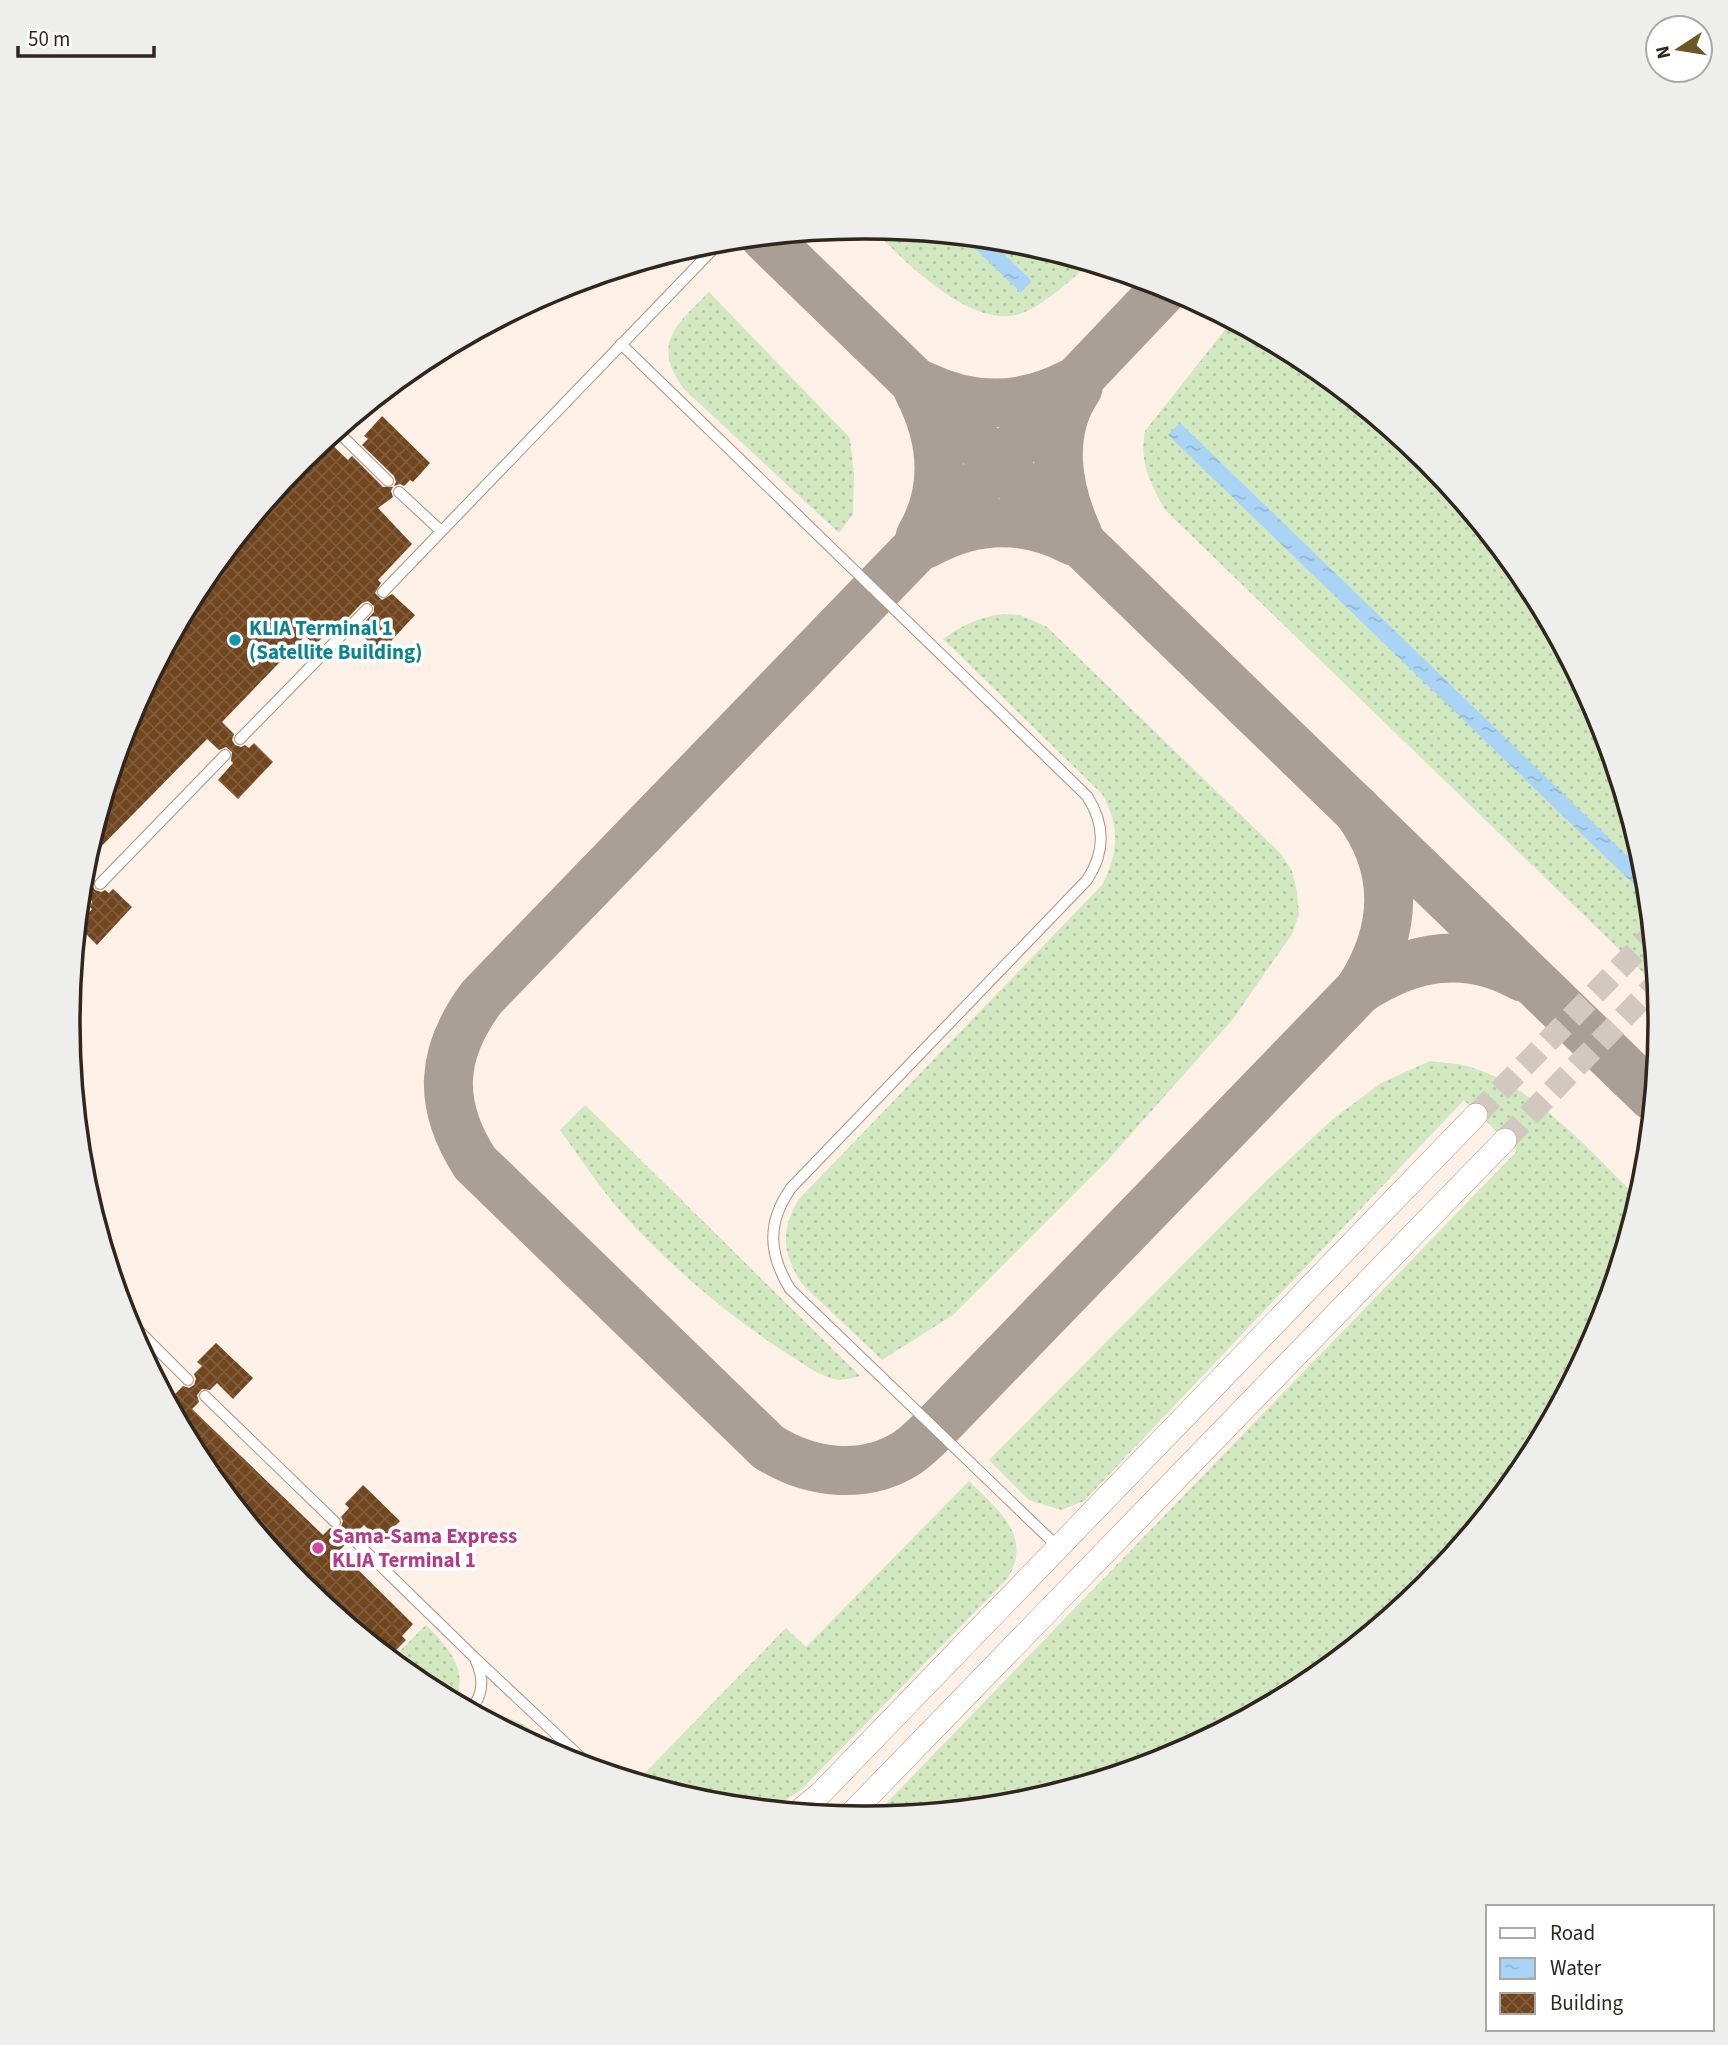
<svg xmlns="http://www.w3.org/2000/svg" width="1728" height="2045" font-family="'Source Sans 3',sans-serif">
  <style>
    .grass { fill: url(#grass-dots) }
    .water { fill: url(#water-ripples) }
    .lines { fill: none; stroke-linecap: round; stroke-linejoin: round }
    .taxiway { stroke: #aa9f96; stroke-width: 49 }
    .building { fill: url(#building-cross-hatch) }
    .street-tunnel { stroke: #d3c8bf; stroke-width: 23; stroke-dasharray: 23 11; stroke-linecap: butt }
    .lane-casing { stroke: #ad917c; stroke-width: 12 }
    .street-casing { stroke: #ad917c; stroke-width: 24 }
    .lane { stroke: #fff; stroke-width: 10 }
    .street { stroke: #fff; stroke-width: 23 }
    .culture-dot { fill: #0f9aa8; stroke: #fff; stroke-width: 2.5 }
    .hotel-dot { fill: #d1479c; stroke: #fff; stroke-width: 2.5 }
    .labels { text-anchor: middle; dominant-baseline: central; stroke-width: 7; stroke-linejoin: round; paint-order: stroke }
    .culture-label { font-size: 21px; font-weight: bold; fill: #0d838f; stroke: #fff; text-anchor: start }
    .hotel-label { font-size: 21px; font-weight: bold; fill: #b23c85; stroke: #fff; text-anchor: start }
    .rim { fill: none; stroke: #30261d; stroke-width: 3.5 }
  </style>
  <defs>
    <pattern id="grass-dots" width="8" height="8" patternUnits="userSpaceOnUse" patternTransform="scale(1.75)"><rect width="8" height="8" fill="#d1e8c1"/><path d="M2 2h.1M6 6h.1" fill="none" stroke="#b4c7a5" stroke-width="1.8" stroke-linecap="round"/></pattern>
    <pattern id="water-ripples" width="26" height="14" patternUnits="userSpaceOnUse" patternTransform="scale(1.75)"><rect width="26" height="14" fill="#aad4f6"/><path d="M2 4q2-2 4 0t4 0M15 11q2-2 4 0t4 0" fill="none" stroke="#93b6d2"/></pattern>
    <pattern id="building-cross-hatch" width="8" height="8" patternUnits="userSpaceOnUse" patternTransform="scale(1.75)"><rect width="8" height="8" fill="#71451d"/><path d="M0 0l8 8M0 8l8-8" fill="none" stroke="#815d3d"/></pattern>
  </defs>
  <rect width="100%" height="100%" fill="#fcf0e7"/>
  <!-- grass -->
  <g class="grass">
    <path d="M 871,227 L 963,236 L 1021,293 L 1032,281 L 989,239 L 1020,242 L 1090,264 C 1070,280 1049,301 1025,312 C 975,335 902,259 871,227 Z"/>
    <path d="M 709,292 L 850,438 L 854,475 L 853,514 L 839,533 L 685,390 C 650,345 676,325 709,292 Z"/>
    <path d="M 1232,321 L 1306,361 L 1427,460 L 1526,581 L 1599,718 L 1645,868 L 1656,985 L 1165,510 C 1150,482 1139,463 1145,431 Z"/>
    <path d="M 1003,614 L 1020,615 L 1047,627 L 1281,854 L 1292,871 L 1297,892 L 1299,914 L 1292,934 L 1233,1019 L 1107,1161 L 953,1315 L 882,1360 L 802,1284 C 782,1253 780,1230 799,1199 L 1102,885 C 1119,853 1120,825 1102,794 L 943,639 C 963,625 979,617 1003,614 Z"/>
    <path d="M 1430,1061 C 1443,1063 1459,1063 1473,1068 C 1533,1086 1593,1154 1638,1198 L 1599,1327 L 1525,1465 L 1426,1585 L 1306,1684 L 1168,1758 L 1019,1803 L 992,1806 L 981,1795 L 969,1808 L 873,1817 L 1517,1151 L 1464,1100 L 1084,1501 L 1061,1510 L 1029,1500 L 989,1460 L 1268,1179 L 1333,1119 L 1381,1083 Z"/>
    <path d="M 585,1105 L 860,1376 C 851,1378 843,1381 833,1379 C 818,1375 804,1364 791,1356 C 728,1316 671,1267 621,1212 C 599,1186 580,1158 560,1130 Z"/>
    <path d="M 969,1481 C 997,1509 1033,1535 1008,1578 L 801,1790 L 772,1809 L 708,1803 L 637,1781 L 786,1628 L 806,1647 Z"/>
    <path d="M 426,1625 C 446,1645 471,1671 454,1701 L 422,1684 L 392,1659 Z"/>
    <path d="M 497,1717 C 525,1717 543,1740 562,1758 L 488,1720 Z"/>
  </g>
  <!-- water -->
  <g class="water">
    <path d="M 963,237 L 989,239 L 1032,281 L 1021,293 Z"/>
    <path d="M 1180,423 L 1645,873 L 1648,898 L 1168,435 Z"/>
  </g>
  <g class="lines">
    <!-- taxiway -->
    <g class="taxiway">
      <path d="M 765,237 L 1652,1096"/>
      <path d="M 1166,287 L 999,463 L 482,997 C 440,1053 437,1104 475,1163 L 768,1447 C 809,1473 863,1481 907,1453 C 919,1445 929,1434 939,1424 L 1359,990 C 1398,930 1400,867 1356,809"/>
      <path d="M 924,386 C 973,410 1024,408 1072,383"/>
      <path d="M 1078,388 C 1047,433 1057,489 1078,535"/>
      <path d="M 918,390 C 943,438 948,489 920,537"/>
      <path d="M 926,544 C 974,517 1025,516 1073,541"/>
      <path d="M 1359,990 C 1411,956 1465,945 1522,977"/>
    </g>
  </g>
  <!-- building -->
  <g class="building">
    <path d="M 382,416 L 430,463 L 413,482 L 410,480 L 404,486 L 400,484 L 394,486 L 396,482 L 394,476 L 362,445 L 368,439 L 364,436 Z"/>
    <path d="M 326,439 L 348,460 L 352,456 L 383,487 L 393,487 L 391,491 L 393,497 L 378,508 L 412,544 L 378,580 L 381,583 L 375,593 L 382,600 L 392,594 L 415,615 L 380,653 L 357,630 L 374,612 L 374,606 L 368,601 L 362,603 L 346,620 L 343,617 L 315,645 L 305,636 L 222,722 L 234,734 L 232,740 L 235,745 L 241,747 L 245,745 L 249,748 L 254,743 L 273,762 L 238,799 L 218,780 L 233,763 L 231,761 L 232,752 L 226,747 L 219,750 L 207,739 L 84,864 L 129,718 L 203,580 L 302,460 Z"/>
    <path d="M 83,869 L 94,879 L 92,885 L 95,890 L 101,892 L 105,890 L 109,893 L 113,889 L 132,907 L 97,945 L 78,926 L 92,909 L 90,907 L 92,902 L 90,896 L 81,894 Z"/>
    <path d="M 216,1343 L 253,1378 L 233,1399 L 217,1383 L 210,1390 L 202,1389 L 197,1395 L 199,1402 L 192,1409 L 323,1535 L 330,1528 L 336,1530 L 341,1527 L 343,1521 L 341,1517 L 349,1508 L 345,1504 L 363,1485 L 400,1521 L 380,1541 L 364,1525 L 357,1532 L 349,1531 L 344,1537 L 346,1544 L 339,1551 L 413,1624 L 402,1636 L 406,1640 L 389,1657 L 301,1585 L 202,1464 L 168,1401 L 183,1386 L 189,1388 L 194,1385 L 196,1379 L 194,1374 L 202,1366 L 197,1362 Z"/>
  </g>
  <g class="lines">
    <!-- street-tunnel -->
    <g class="street-tunnel">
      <path d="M 1476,1115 L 1651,936"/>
      <path d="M 1505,1140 L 1656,984"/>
    </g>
    <!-- lane casing -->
    <g class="lane-casing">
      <g id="lane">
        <path d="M 621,344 L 1087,796 C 1105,824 1106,851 1087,880 L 791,1188 C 767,1222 768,1253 790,1289 L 1059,1548"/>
        <path d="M 337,431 L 388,481"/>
        <path d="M 399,492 L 441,531"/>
        <path d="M 383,592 L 721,241"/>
        <path d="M 240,739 L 367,609"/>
        <path d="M 100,884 L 225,755"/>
        <path d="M 80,905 L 84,901"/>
        <path d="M 126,1318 L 188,1380"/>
        <path d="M 205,1396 L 335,1522"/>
        <path d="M 352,1538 L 475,1658 L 592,1768"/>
        <path d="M 470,1710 C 484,1695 484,1679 476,1661"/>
      </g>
    </g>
    <!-- street casing -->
    <g class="street-casing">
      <g id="street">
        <path d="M 798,1812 L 821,1793 L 1476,1115"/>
        <path d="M 848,1817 L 1505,1140"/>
      </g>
    </g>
    <!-- lane -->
    <use href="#lane" class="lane"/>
    <!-- street -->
    <use href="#street" class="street"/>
  </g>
  <!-- markers -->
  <circle class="culture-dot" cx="235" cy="640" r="7"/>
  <circle class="hotel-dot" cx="318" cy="1548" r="7"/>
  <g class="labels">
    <!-- culture labels -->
    <g class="culture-label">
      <text x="249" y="628">KLIA Terminal 1<tspan x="249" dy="24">(Satellite Building)</tspan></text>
    </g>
    <!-- hotel labels -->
    <g class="hotel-label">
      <text x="332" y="1536">Sama-Sama Express<tspan x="332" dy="24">KLIA Terminal 1</tspan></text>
    </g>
  </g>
  <!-- crop -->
  <path d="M0 0H1728V2045H0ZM863 239H865A783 783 0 0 1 1648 1022V1023A783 783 0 0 1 865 1806H863A783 783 0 0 1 80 1023V1022A783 783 0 0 1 863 239Z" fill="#eeeeed" fill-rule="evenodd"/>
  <path class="rim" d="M863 239H865A783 783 0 0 1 1648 1022V1023A783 783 0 0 1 865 1806H863A783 783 0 0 1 80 1023V1022A783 783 0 0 1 863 239Z"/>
  <!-- legend -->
  <rect x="1486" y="1905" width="228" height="126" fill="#ffffff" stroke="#aca8a5" stroke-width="2"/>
  <rect x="1500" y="1928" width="35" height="10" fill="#ffffff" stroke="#aca8a5" stroke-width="2"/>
  <text x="1550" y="1940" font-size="21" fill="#30261d">Road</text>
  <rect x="1500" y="1958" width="35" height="21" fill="url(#water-ripples)" stroke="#aca8a5" stroke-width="2"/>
  <text x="1550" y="1975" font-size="21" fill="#30261d">Water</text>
  <rect x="1500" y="1993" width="35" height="21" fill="url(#building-cross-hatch)" stroke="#aca8a5" stroke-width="2"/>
  <text x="1550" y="2010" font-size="21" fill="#30261d">Building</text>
  <!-- north arrow -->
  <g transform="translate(1679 49) rotate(258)"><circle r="33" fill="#ffffff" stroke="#aca8a5" stroke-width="2"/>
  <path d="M0-5L12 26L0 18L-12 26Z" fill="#6e5727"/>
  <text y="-10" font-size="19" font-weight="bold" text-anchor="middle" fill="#30261d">N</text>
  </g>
  <!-- scale -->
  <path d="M18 46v10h136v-10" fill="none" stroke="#30261d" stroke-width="3.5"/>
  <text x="28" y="46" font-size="21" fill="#30261d" stroke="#ffffff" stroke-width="5" paint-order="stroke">50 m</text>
</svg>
